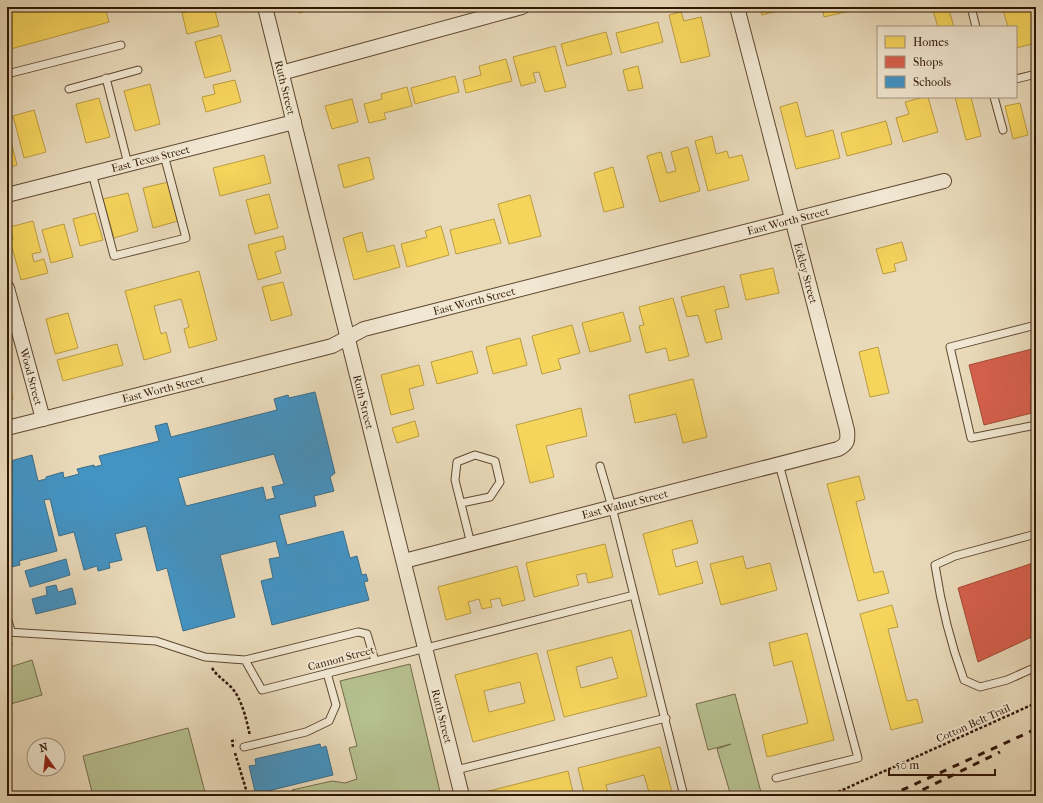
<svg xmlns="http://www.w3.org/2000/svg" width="1043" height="803" viewBox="0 0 1043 803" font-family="'IM FELL French Canon',serif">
<rect width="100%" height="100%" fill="#e9daba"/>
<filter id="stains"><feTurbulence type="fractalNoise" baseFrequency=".005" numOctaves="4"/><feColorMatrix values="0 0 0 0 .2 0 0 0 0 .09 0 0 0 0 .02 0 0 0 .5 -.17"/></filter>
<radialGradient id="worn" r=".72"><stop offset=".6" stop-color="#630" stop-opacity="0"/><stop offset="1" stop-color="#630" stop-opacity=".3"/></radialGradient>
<path fill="#b6c090" stroke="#736b49" d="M32,660L42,695L7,705V668Z
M410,664L441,796H299L292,790L332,781L345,783L357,779L349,748L357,746L340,681Z
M735,694L762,796H731L717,749L731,744L708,750L696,704Z
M188,728L206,796H93L83,756Z"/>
<path fill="#f6d55c" stroke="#bb9c41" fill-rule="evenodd" d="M7,7H105L109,22L7,50Z
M192,7H214L219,26L187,34L182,13L193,10Z
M298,7H322L299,13Z
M760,7H792L762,15Z
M822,7H854V10L824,17Z
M932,7H948L954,27H938Z
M1002,7H1036V43L1016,48V27H1008Z
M681,12L684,21L701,17L710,56L681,63L669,15Z
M658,22L663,42L621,53L616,33Z
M606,32L612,54L567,66L561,44Z
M221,35L231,71L205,78L195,42Z
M555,46L566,87L545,92L539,72L533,73L536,82L521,86L513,57Z
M506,59L512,81L466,93L463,80L481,75L479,66Z
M638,66L643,88L628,91L623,70Z
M455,76L459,92L415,104L411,88Z
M235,80L241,102L206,112L202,97L215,94L213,85Z
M150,84L160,124L135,131L124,91Z
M407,87L412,106L384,113L386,119L369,123L364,104L382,99L381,94Z
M924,97H928L938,132L903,142L896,118L909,114L905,102Z
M955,97H971L981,136L966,140Z
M99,98L110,137L86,143L76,104Z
M352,99L358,122L332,129L325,106Z
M797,102L806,137L833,130L840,158L796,169L780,107Z
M1020,103L1028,135L1013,139L1005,106Z
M34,110L46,152L24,158L13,116Z
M886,121L892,144L847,156L841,133Z
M7,126L17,165L7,168Z
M712,136L716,154L727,151L729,158L742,155L749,180L708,191L695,141Z
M688,147L700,191L660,202L647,156L661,152L667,173L676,171L671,152Z
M264,155L271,183L220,196L213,168Z
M369,157L374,179L344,188L338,165Z
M613,167L624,207L604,212L594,173Z
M168,182L178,221L153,228L143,188Z
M128,193L138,231L114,238L103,199Z
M269,194L278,228L255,234L246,200Z
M530,195L541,236L509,244L498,204Z
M95,213L103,240L80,246L73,219Z
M494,219L501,243L456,254L450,230Z
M33,221L41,252L32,254L34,262L44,259L48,273L21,280L10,240H13L10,227Z
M64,224L73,257L51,263L42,230Z
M441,226L449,255L407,267L401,244L427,237L425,231Z
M362,232L367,252L394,245L400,267L354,280L343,238Z
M283,236L286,249L275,252L281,273L258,280L248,245Z
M902,242L907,260L894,264L896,271L883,274L876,249Z
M773,268L779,293L746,300L740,275Z
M199,271L217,340L189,348L184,329L189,327L181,299L154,306L161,334L166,332L171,352L144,360L125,291Z
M283,282L292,315L271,321L262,287Z
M724,286L729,307L715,310L722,339L706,343L698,315L687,317L681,297Z
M673,298L689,356L669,361L666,348L646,353L639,326L644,325L639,307Z
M623,312L631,341L590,352L582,323Z
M68,313L78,348L55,354L46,319Z
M572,325L580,353L558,359L561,369L542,374L532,336Z
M520,338L527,365L493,374L486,347Z
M117,344L123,365L63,381L57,360Z
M878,347L889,393L870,397L859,352Z
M472,351L478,373L437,384L431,362Z
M419,365L424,385L409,389L414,409L391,415L381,375Z
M7,376L13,399L7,401Z
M693,379L707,437L683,443L676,414L635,423L629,395Z
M581,408L587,436L546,446L554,477L530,483L516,425Z
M415,421L419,436L397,443L392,428Z
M859,476L865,499L856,502L874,573L883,571L889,593L858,601L827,484Z
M692,520L698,543L672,550L676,567L697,561L703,583L659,595L643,534Z
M605,544L613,577L588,583L586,573L576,575L579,585L534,597L526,563Z
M743,556L746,569L770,563L777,590L721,605L710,564Z
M517,566L525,600L502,606L500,598L490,600L492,607L482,609L479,599L468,602L471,613L446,620L438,587Z
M892,605L898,627L888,629L907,701L917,699L923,722L891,730L860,614Z
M631,630L647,696L564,717L547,651ZM612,657L618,678L581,688L576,667Z
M807,633L834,740L767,757L762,735L808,723L792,661L774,666L769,643Z
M537,653L555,720L473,742L455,675ZM520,682L525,703L489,712L484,691Z
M660,747L673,796H650L644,775L606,785L609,796H574L584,793L578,768Z
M568,771L574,796H486L485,792Z"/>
<path fill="#d6604d" stroke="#a44a36" d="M1036,348V412L984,425L969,365Z
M1036,562V635L978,662L958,588Z"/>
<path fill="#4393c3" stroke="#3d6e89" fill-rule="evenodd" d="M315,392L335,473L330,477L334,491L314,496L316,506L279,515L287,545L343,531L350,558L357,556L362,575L366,574L368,581L364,582L369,600L272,625L261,581L273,578L269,559L280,557L276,541L220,555L235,617L183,631L167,568L157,571L146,526L115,534L122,560L109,563L110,568L98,571L97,566L84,570L74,532L59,536L50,499L44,500L57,551L19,561L20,565L7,568V462L32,455L38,481L46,479V477L63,472L64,478L79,474L77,469L94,465V467L102,465L99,456L159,441L155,426L167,423L171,437L277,410L274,399L288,395L289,398ZM274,454L284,484L272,487L275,498L266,500L263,487L186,506L178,478Z
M66,559L70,575L30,587L25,571Z
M56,585L58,592L72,588L76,604L36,614L32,599L47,595L46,587Z
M320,744L321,748L326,746L333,775L268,791L269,796H256L249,766L256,765L255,759Z"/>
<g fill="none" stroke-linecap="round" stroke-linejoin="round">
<g stroke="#5e4730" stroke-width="9">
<path id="service" d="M971,7L976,27
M7,74L121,45
M106,78L128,164
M1016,79L1036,74
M69,89L138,70
M994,97L1003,130
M92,173L114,256L186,238L164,155
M1036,325L950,347L971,438L1036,425
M600,466L612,507L684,796
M461,503L490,497L500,482L495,461L475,455L457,462L455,480L471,544
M1036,534L955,556L935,565C941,604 950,642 964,680L980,687L1007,680L1036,667
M7,617L11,631
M7,632L156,641L205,657L245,660L262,690L634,595
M245,660L358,632L367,634L375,661
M244,747L306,732L329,721L336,705L327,673
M456,770L666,718
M776,778L858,758L779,464"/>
</g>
<g stroke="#5e4730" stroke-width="16">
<g id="minor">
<path id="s1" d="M265,7L462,796"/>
<path d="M281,73L522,7"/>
<path id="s2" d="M7,195L294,122"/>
<path id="s3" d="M7,288L43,419"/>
<path id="s4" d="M7,428L332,346L364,329L944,181"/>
<path id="s5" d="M404,561L838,449C848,444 848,440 847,430L737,7"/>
</g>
</g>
<path stroke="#301602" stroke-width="2.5" stroke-dasharray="3 2" stroke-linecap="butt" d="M7,648L11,647V642
M212,668C217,676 224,680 231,687C242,698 247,722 250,736
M233,747L232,741L236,740
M235,753L248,796
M7,794L15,792L16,796
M829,796L1036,703"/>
<use href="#service" stroke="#f1e7d2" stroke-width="7"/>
<use href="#minor" stroke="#f1e7d2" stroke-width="14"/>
<path stroke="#301602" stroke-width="3" stroke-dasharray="7 7" stroke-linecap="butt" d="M889,796L1036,729
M910,796L1000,752"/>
</g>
<g text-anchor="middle" stroke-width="4" stroke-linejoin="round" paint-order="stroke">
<g font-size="11" fill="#301602" stroke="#f1e7d2">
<text dy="4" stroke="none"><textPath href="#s1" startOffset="83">Ruth Street</textPath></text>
<text dy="4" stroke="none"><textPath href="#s2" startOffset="148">East Texas Street</textPath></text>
<text dy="4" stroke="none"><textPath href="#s4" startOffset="809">East Worth Street</textPath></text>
<text transform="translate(806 273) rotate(75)" y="4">Eckley Street</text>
<text dy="4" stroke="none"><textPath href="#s4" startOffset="485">East Worth Street</textPath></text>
<text dy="4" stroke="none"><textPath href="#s3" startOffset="92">Wood Street</textPath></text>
<text dy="4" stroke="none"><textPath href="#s4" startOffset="161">East Worth Street</textPath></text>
<text dy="4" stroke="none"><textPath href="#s1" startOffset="407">Ruth Street</textPath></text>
<text dy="4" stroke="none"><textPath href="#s5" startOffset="228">East Walnut Street</textPath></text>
<text transform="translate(341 658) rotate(-15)" y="4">Cannon Street</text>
<text dy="4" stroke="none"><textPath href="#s1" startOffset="731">Ruth Street</textPath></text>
<text transform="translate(973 723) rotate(-24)" y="4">Cotton Belt Trail</text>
</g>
</g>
<rect width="1043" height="803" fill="none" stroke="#e9daba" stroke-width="24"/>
<rect x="8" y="8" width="1027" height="787" fill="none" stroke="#301602" stroke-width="2"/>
<rect x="12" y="12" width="1019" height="779" fill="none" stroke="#301602"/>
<rect x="877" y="26" width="140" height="72" fill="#f1e7d2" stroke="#a4937f"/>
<rect x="885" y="36" width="20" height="12" fill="#f6d55c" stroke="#a4937f"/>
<text x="913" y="46" font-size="12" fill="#301602">Homes</text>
<rect x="885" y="56" width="20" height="12" fill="#d6604d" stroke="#a4937f"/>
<text x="913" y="66" font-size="12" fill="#301602">Shops</text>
<rect x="885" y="76" width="20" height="12" fill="#4393c3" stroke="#a4937f"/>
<text x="913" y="86" font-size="12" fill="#301602">Schools</text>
<g transform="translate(46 757) rotate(345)"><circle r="19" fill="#f1e7d2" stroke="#a4937f"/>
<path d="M0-3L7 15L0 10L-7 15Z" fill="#8f2418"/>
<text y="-6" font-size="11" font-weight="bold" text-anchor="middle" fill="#301602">N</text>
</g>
<path d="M889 769v6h106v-6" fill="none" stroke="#301602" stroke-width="2"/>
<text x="895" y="769" font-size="12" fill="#301602" stroke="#f1e7d2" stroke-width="3" paint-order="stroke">50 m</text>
<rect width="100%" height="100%" filter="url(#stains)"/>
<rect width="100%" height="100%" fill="url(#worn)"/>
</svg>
